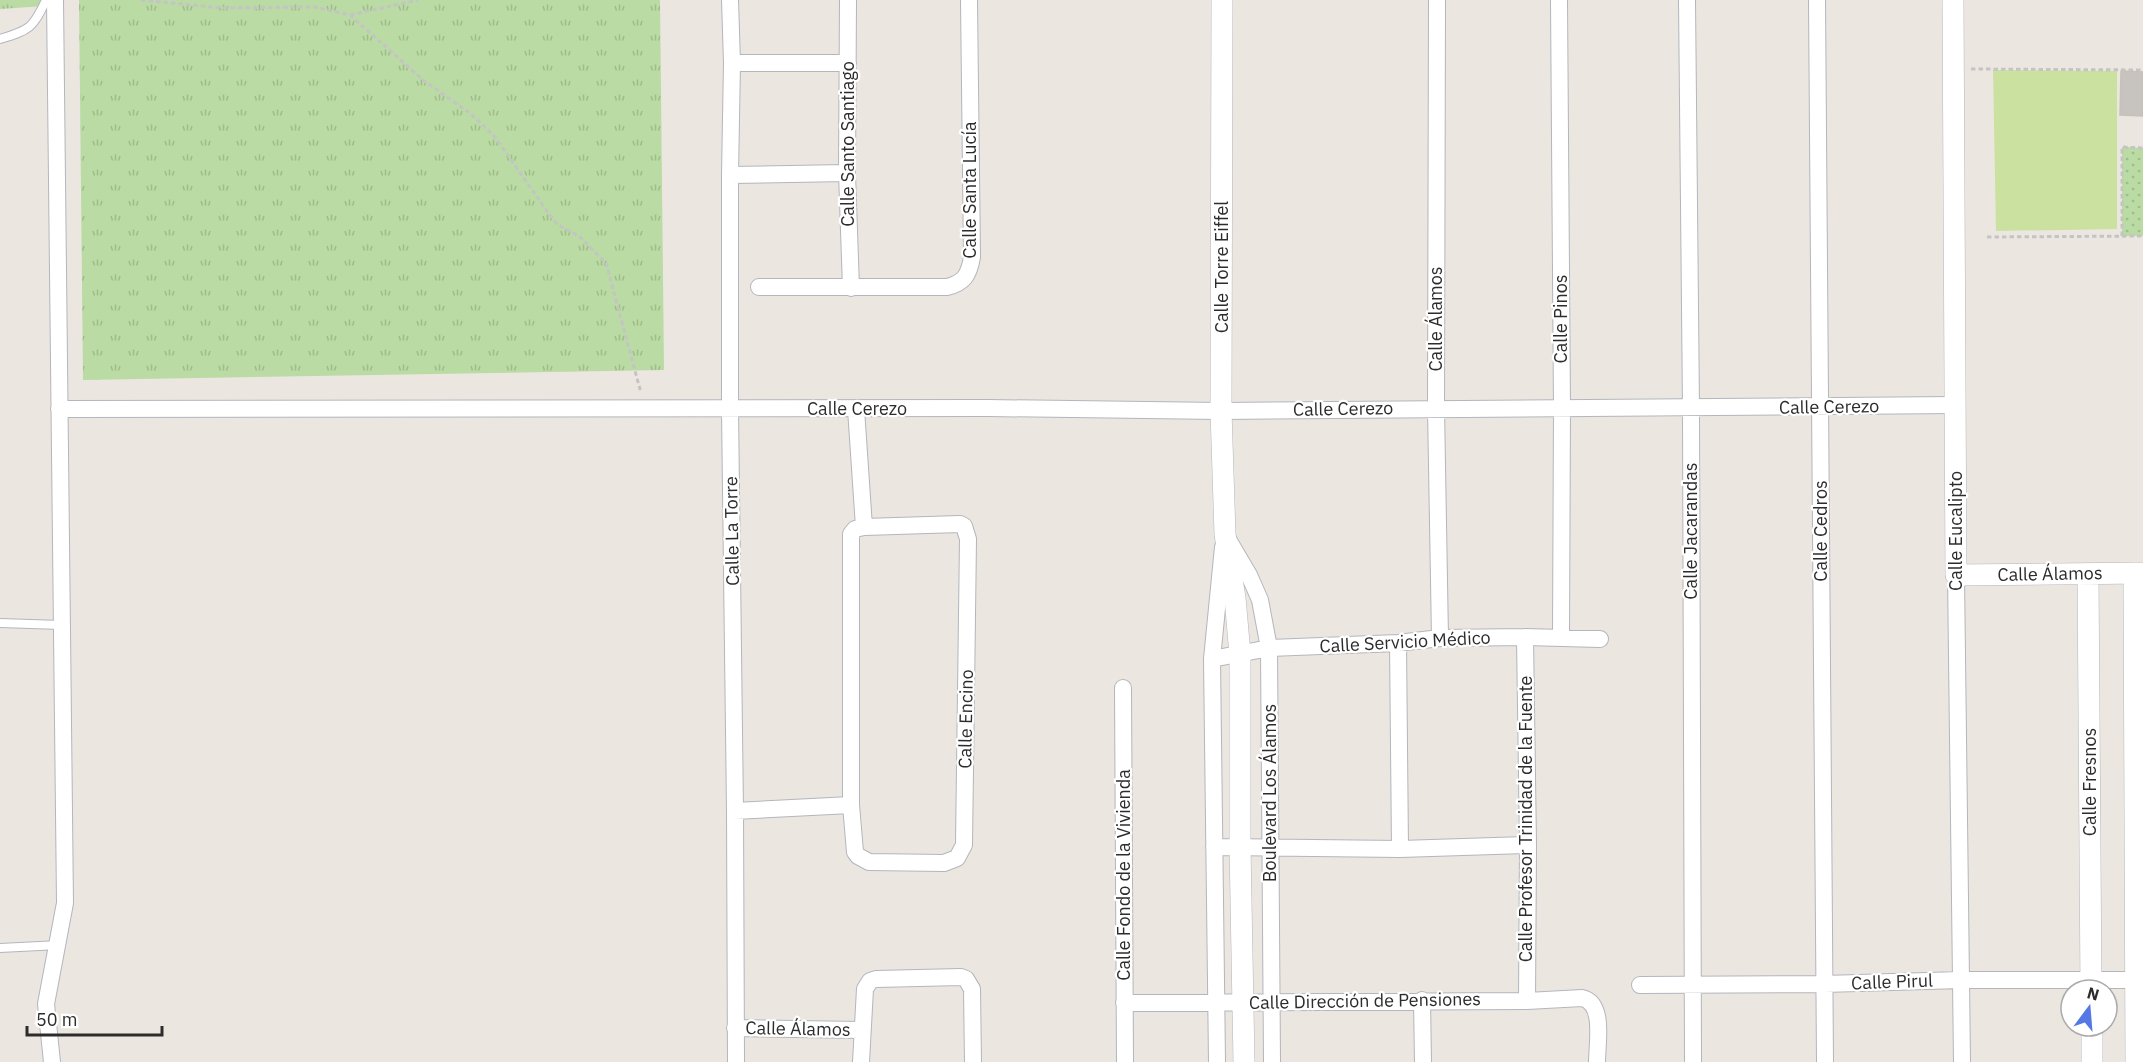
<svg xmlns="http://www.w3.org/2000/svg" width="2143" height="1062" viewBox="0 0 2143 1062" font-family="'IBM Plex Sans',sans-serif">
<defs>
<pattern id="grass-tufts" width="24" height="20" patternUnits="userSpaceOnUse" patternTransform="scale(1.5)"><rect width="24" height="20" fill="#badba3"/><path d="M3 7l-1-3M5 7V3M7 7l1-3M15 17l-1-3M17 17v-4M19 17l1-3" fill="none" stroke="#a0bc8c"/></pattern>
<pattern id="park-dots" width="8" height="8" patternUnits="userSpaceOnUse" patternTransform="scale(1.5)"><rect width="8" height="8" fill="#badba3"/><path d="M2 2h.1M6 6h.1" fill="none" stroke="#a0bc8c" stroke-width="1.8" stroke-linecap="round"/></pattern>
</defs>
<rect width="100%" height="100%" fill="#ece6e0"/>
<path fill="url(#grass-tufts)" d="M0,0H44L45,6L0,9Z
M79,0H660L664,370L83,380Z"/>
<path fill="url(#park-dots)" d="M2122,147L2143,148V236H2122Z"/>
<path fill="#cae1a0" d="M1993,70L2117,71V229L1996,231Z"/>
<path fill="#c7c3bf" stroke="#c7c1b9" stroke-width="1.5" d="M2121,71L2143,72V116L2120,115Z"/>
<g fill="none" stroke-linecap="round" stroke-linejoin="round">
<g stroke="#b3b6be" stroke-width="10">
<path id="service" d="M0,39C30,30 33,28 46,0
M0,623L61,625
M0,948L59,945"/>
</g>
<g stroke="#b3b6be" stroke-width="18">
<path id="minor" d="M730,0L732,63L730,175V409L735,811L736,1062
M848,0L847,173L851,288
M1437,0L1436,408L1440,638
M1559,0L1562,408L1561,637
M1687,0L1691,408L1693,1062
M1817,0L1825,1062
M732,63H848
M730,175L847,173
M759,287H947C964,283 969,275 972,257L969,0
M59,409L988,408L1221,411L1956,405
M856,409L864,527
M960,524L964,526L968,539L964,845L957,858L944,863L869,862L858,856L855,852L851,805V534L855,529L864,527Z
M1229,541L1249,575L1260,600L1269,648L1272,1062
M1956,575L1962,1062
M1525,637L1528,845L1527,1001
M1398,643L1400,849
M1212,659L1269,648L1398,643L1440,638L1525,637L1600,639
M1123,688L1125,1062
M735,811L851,805
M1214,847L1400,849L1528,845
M1640,985L1824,984L1961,980H2143
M1422,1000L1423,1062
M1124,1003L1527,1001L1582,998C1605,1003 1597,1043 1597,1062
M735,1028L861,1030
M52,1062L46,1004L65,903L55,0
M861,1062L865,989L870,981L876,979L961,977L966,979L972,989L973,1062
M1217,1062L1212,659L1223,547"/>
</g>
<g stroke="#b3b6be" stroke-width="22">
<path id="tertiary" d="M1222,0L1221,411L1225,534L1235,598L1240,654V846L1244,1062
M1953,0L1956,575L2143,573
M2134,573L2136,1062
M2088,574L2091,990
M2092,1026V1062"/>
</g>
<path stroke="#c4c4c4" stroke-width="3" stroke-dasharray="4.5 3" stroke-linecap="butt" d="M141,0L222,8L314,7L350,15L423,80L471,114L495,137L549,214L558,225L579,236L606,263L641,393
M350,15L418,0
M1971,69L2143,70
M2122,236V147L2143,148
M1987,237L2143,236"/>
<use href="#service" stroke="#fff" stroke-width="8"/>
<use href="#minor" stroke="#fff" stroke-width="16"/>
<use href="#tertiary" stroke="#fff" stroke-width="21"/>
</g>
<g text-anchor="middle" stroke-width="4.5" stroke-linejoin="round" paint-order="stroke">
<g font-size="18" fill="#2c2c2c" stroke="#fff">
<text transform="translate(848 144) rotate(-90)" y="6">Calle Santo Santiago</text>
<text transform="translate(970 190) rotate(-90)" y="6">Calle Santa Lucía</text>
<text transform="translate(1222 267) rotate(-90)" y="6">Calle Torre Eiffel</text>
<text transform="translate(1436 319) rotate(-90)" y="6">Calle Álamos</text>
<text transform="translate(1561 319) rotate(-90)" y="6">Calle Pinos</text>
<text transform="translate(1829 407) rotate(-1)" y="6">Calle Cerezo</text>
<text x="857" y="415">Calle Cerezo</text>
<text transform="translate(1343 409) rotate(-1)" y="6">Calle Cerezo</text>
<text transform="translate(732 531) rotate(-91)" y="6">Calle La Torre</text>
<text transform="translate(1691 531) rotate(-90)" y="6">Calle Jacarandas</text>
<text transform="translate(1821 531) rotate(-90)" y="6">Calle Cedros</text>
<text transform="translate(1956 531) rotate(-90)" y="6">Calle Eucalipto</text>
<text transform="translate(2050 574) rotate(-1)" y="6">Calle Álamos</text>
<text transform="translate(1405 642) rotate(-3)" y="6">Calle Servicio Médico</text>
<text transform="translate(966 719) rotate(-89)" y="6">Calle Encino</text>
<text transform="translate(2090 782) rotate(-90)" y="6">Calle Fresnos</text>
<text transform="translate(1270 793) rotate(-90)" y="6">Boulevard Los Álamos</text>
<text transform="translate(1526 819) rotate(-90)" y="6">Calle Profesor Trinidad de la Fuente</text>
<text transform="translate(1124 875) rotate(-90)" y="6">Calle Fondo de la Vivienda</text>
<text transform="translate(1892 982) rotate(-2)" y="6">Calle Pirul</text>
<text transform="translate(1365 1001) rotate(-1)" y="6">Calle Dirección de Pensiones</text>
<text transform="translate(798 1029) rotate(1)" y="6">Calle Álamos</text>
</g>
</g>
<g transform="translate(2089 1008) rotate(16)"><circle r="28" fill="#ffffff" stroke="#ababab" stroke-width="1.5"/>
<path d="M0-4.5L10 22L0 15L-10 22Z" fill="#5478e5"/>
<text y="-9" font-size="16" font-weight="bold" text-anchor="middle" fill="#2c2c2c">N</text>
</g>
<path d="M27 1026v9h135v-9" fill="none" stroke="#2c2c2c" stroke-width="3"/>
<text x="36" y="1026" font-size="18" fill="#2c2c2c" stroke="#ffffff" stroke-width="4.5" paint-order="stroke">50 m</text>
</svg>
